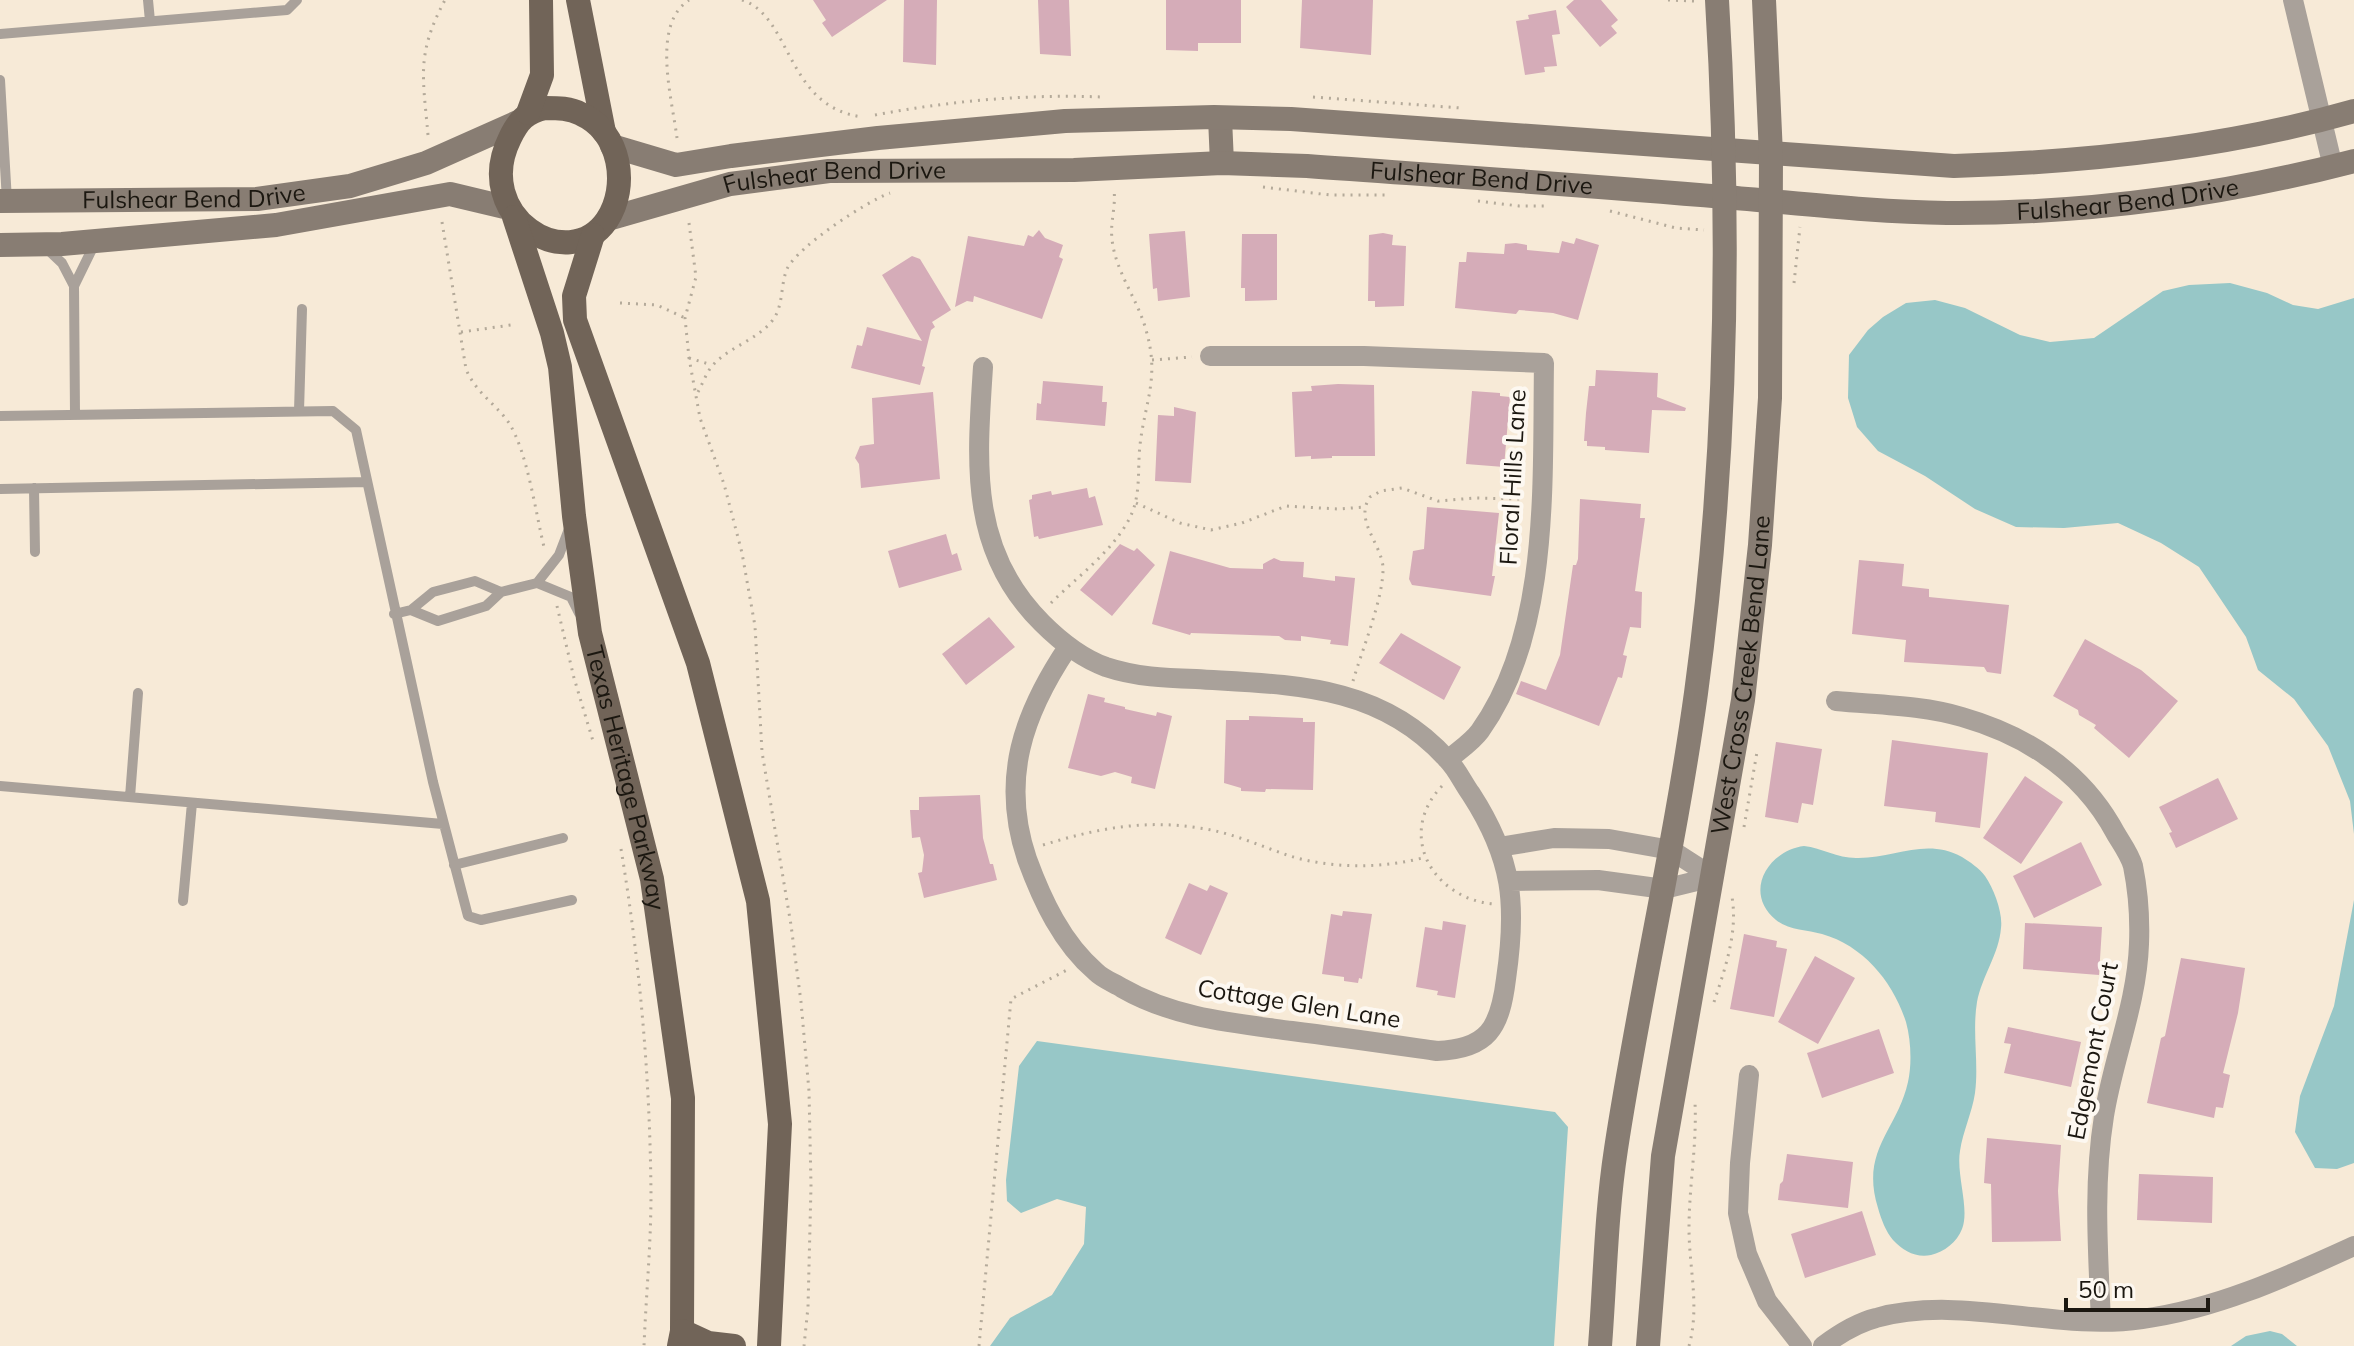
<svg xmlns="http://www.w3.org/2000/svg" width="2354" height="1346" viewBox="0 0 2354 1346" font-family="Mulish,sans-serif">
<rect width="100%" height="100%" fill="#f7ead7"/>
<path fill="#97c7c7" d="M2230,283L2267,293L2293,305L2318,309L2354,298V834L2350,801L2328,746L2294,699L2258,670L2246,637L2199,567L2161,543L2118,523L2064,528L2016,527L1975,509L1925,476L1878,451L1857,427L1848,398L1849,355L1868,330L1883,317L1906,303L1935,300L1965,308L2020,335L2050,342L2094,338L2163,291L2189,285Z
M1804,846C1822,848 1837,858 1856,858C1894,859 1925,837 1962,857C1970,862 1979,868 1985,876C1994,889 2003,913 2001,928C1999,954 1982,976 1977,1002C1972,1032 1979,1063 1975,1093C1972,1113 1963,1131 1960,1151C1956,1175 1970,1209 1962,1229C1957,1242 1944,1252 1931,1255C1916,1258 1903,1251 1893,1240C1886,1232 1881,1219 1878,1208C1860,1150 1897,1131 1908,1082C1912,1064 1911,1040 1906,1022C1893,982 1864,946 1822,934C1807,930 1788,930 1776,920C1743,893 1767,851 1804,846Z
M2354,900V1163L2337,1169L2315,1168L2295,1132L2300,1096L2334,1006Z
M1037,1041L1555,1112L1568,1127L1554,1346H990L1010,1318L1052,1295L1084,1244L1086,1207L1057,1199L1021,1213L1007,1201L1006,1180L1019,1066Z
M2270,1331L2282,1334L2297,1346H2231L2246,1336Z"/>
<path fill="#d5acb8" d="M813,0H887L832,37L822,23L826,20Z
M904,0H937L936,65L903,62Z
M1038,0H1069L1071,56L1040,54Z
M1166,0H1241V43H1198V51L1166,50Z
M1302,0H1373L1371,55L1300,48Z
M1574,0H1601L1618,20L1611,26L1617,33L1600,47L1566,7Z
M1556,10L1560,34L1552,35L1557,66L1544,67L1545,72L1525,75L1516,21L1529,19L1528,15Z
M1039,230L1045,238L1063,245L1059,257L1063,259L1042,319L974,296L973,302L967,301L955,307L968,236L1024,246L1028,235L1033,237Z
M1185,231L1190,297L1158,301L1157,288L1153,289L1149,234Z
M1383,233L1393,235L1392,245L1406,246L1404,306L1375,307V301H1368L1369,235Z
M1242,234H1277V300L1245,301V288H1241Z
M1576,238L1599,245L1578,320L1553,313L1519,310L1516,314L1455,308L1459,262H1466L1467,252L1504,254L1505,244L1516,243L1527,245V250L1559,253L1562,241L1574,244Z
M912,256L920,259L951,310L932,322L935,327L931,330L922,366L925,367L920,385L851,368L857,345L862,346L867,327L922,341L882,275Z
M1596,370L1658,373L1657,397L1686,408L1685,411L1652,410L1649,453L1605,450V447L1587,446V441H1584L1586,413L1589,386H1595Z
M1043,381L1103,386L1102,402H1107L1105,426L1036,420L1037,403L1041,404Z
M1338,384L1374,385L1375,456H1332V458L1311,459V456L1295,457L1292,392L1312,391L1311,386Z
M1472,391L1500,393V396L1510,397L1504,467L1466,464Z
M933,392L940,479L861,488L859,464L855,458L860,446L874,444L872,398Z
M1174,407L1196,412L1191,483L1155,481L1158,415L1174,416Z
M1087,488L1089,498L1095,496L1103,525L1039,539L1038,536L1034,537L1029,500L1032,499V495L1051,491L1052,495Z
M1580,499L1641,504L1640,518H1645L1635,591L1642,592L1641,628L1630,627L1623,655L1627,656L1622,678L1618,677L1599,726L1516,694L1521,681L1546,690L1560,655L1573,565H1576L1578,559Z
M1427,507L1499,513L1492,576H1495L1491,596L1412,585L1409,579L1413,551L1424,549Z
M946,534L952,555L957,553L962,570L899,588L888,551Z
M1120,544L1134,551L1137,548L1155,565L1112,616L1080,590Z
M1170,551L1230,568L1263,569V564L1274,558L1281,561L1304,562L1303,577L1335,581V576L1355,578L1348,646L1330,644L1331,640L1301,636V641L1285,640L1279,636L1191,633L1190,635L1152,624Z
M1859,560L1904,564L1902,586L1929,589V597L2009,605L2001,674L1987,672L1984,667L1904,662L1906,640L1852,634Z
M989,617L1015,647L966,685L942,654Z
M1401,633L1461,667L1444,700L1379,663Z
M2085,639L2141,670L2178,701L2129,758L2094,728L2096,725L2079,715L2078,710L2053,696Z
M1088,694L1105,698L1104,702L1125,707V709L1156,716L1157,712L1172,716L1155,789L1131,783L1132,777L1115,772L1101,776L1068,768Z
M1249,716L1303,718V722H1315L1313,790L1266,789L1265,792L1241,791V788L1224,783L1226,720H1249Z
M1892,740L1988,753L1980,828L1935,822L1936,812L1884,806Z
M1776,742L1822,749L1813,805L1802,803L1798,823L1765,817Z
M2025,776L2063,802L2021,864L1983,838Z
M2218,778L2238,819L2176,848L2169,833L2172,832L2159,807Z
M980,795L983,838L990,864H993L997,880L924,898L918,873L922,872L924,855L920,837L912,838L910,810H919V797Z
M2081,842L2102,885L2034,918L2013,876Z
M1189,883L1207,891L1210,885L1228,893L1201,955L1165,938Z
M1343,911L1372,914L1362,979L1359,978L1358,983L1344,981V977L1322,974L1331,914L1342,916Z
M1443,921L1466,925L1455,998L1437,995L1438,991L1416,987L1425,927L1442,930Z
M2025,923L2102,927L2099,975L2023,969Z
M1744,934L1777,941L1776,947L1787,949L1774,1017L1730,1009Z
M1815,956L1855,978L1818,1044L1778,1022Z
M2181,958L2245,968L2238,1013L2223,1073L2230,1075L2223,1108L2216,1107L2214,1118L2147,1103L2161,1038L2165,1036Z
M2008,1027L2081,1042L2071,1087L2004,1073L2011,1044L2004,1043Z
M1879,1029L1894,1073L1822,1098L1807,1053Z
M1987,1138L2061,1145L2058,1191L2061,1241L1992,1242L1991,1184L1984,1183Z
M1787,1154L1853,1162L1848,1208L1778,1200L1780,1184L1783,1181Z
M2139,1174L2213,1177L2212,1223L2137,1220Z
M1862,1211L1876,1255L1805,1278L1791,1234Z"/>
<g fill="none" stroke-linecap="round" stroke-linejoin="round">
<path stroke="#b4aa9a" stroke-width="3" stroke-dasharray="2 6" stroke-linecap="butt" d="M742,0C792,16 786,108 863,117
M1668,0L1694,1
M1313,97L1461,108
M875,115C950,101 1025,94 1102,97
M428,135C423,77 416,54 445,0
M677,138C672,98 651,25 689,0
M1263,187L1330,195H1387
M1478,201L1519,206H1546
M1610,211L1676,228L1704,230
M442,222L466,369C475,392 496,404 509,423C528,453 536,516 545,551
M689,223L696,277L685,318L689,358L700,418L724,484L742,553L755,626L762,752L791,925L801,1002L809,1091L811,1186L808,1307L804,1346
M1794,283L1800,227
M620,303L657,305L685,318
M461,332L511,325
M689,358L712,365
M1152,360L1192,357
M698,392C703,383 707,371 713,365C729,347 757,340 772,321C784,306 780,286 787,269C797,247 867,201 890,193
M1136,503L1180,523L1211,530L1242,523L1286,506L1338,509L1365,507
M1051,603C1076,578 1109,554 1127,523C1142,498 1137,472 1140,445C1145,401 1160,378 1146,330C1138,300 1115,271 1112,239C1110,222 1116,207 1114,190
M557,606L574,678L593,741
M1353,681C1362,650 1384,597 1383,567C1381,543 1354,520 1370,497L1381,491L1402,488L1438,501L1474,498L1522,499
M1442,786C1396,834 1432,898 1493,904
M1744,827L1757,752
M1043,845C1095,829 1144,819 1199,828C1230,832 1258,845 1287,855C1330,869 1382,869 1426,857
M621,849C640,963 650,1078 651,1194C651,1245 646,1296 644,1346
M1714,1002C1725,969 1738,932 1732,897
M979,1346L1011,999L1067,970
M1689,1346C1700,1306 1689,1269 1689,1228C1689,1186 1697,1145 1695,1103"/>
<path stroke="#a9a19a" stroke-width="10" d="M148,0L150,21
M0,34L287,10L297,0
M0,80L7,201
M46,248L62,263L74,286L95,243
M74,286L75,415
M299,411L302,309
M0,416L333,411L356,430L433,782L468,916L481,920L572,900
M34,488L35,552
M0,489L367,482
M537,583L571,597L579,613
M411,610L438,621L486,606L501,592L537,583L559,555L569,529
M394,614L411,610L433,592L475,581L501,592
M0,786L443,824
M130,797L138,693
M454,865L563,838
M183,901L192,803"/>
<path stroke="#a9a19a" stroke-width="20" d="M2293,0L2333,167
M1210,356H1364L1544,363C1542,480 1551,632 1480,731C1472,742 1458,751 1448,760
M983,367C977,461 968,550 1042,623C1060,641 1081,658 1106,667C1136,677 1165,678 1196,679C1290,685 1379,683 1447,759C1457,769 1463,783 1471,794C1513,859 1517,904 1506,979C1500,1028 1488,1049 1437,1051C1388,1044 1340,1037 1292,1031C1233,1023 1174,1018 1122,988C1114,983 1103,979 1096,972C1062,943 1042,900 1027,859C1000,779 1023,714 1068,647
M1836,701C1878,705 1922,705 1962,717C2028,736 2083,772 2116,834C2122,844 2130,855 2133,866C2138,891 2140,919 2139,944C2137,1003 2113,1059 2104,1116C2093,1184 2098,1253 2101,1321
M1499,847L1554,838L1609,839L1671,850L1713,877
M1510,881L1598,880L1664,889L1713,877
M1749,1075L1740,1163L1738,1213L1747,1254L1767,1301L1802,1346
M1823,1346C1839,1334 1856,1323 1876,1318C1961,1294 2055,1332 2142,1319C2217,1309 2286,1277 2354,1246"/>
<g stroke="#887d73" stroke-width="24">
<path d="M1220,118L1222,163"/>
<path d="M612,146L676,165L731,156L878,138L1065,121L1214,117L1291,119L1954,166C2088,162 2225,148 2354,111"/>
<path id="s1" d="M0,201L257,199L350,186L426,163L518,122"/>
<path id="s2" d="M608,219L730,184L829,171L1074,170L1222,163L1307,166C1446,176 1585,185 1724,197C1798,203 1872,212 1947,213C2085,214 2220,196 2354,161"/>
<path d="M0,245L62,244L276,225L450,194L509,208"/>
<path d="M1600,1346C1605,1281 1606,1214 1616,1149C1639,997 1675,846 1696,693C1727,465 1731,230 1717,0"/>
<path id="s3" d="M1648,1346L1663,1156L1743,700L1760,545L1770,398L1771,155L1764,0"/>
</g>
<g stroke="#716458" stroke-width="24">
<path d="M578,0L604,132"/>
<path d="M545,108C558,108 570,108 581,114C621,132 629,187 607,220C568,277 471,216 510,138C518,121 526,112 545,108Z"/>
<path d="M528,113L542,75L541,0"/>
<path id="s4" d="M514,217L552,333L560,367L574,516L590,633L652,879L683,1098L682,1331L679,1346"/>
<path d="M593,235L574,296L575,320L698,663L758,901L780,1124L769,1346"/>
<path d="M682,1331L708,1343L734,1346"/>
</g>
</g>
<g text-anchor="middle" stroke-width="8" stroke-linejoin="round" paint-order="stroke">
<g font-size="24" fill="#1b1710" stroke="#fdf8f1">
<text dy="8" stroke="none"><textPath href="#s2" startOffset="880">Fulshear Bend Drive</textPath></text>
<text dy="8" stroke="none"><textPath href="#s2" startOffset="232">Fulshear Bend Drive</textPath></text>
<text dy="8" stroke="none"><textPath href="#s1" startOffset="194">Fulshear Bend Drive</textPath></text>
<text dy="8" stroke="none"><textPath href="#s2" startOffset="1528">Fulshear Bend Drive</textPath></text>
<text transform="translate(1513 477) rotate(-87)" y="8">Floral Hills Lane</text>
<text dy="8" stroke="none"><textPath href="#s3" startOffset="678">West Cross Creek Bend Lane</textPath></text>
<text dy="8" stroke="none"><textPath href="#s4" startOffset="574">Texas Heritage Parkway</textPath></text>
<text transform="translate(1299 1004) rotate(9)" y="8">Cottage Glen Lane</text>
<text transform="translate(2093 1051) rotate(-79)" y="8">Edgemont Court</text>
</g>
</g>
<path d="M2066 1298v12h142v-12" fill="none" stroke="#1b1710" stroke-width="4"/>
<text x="2078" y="1298" font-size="24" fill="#1b1710" stroke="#fdf8f1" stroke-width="6" paint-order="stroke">50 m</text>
</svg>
